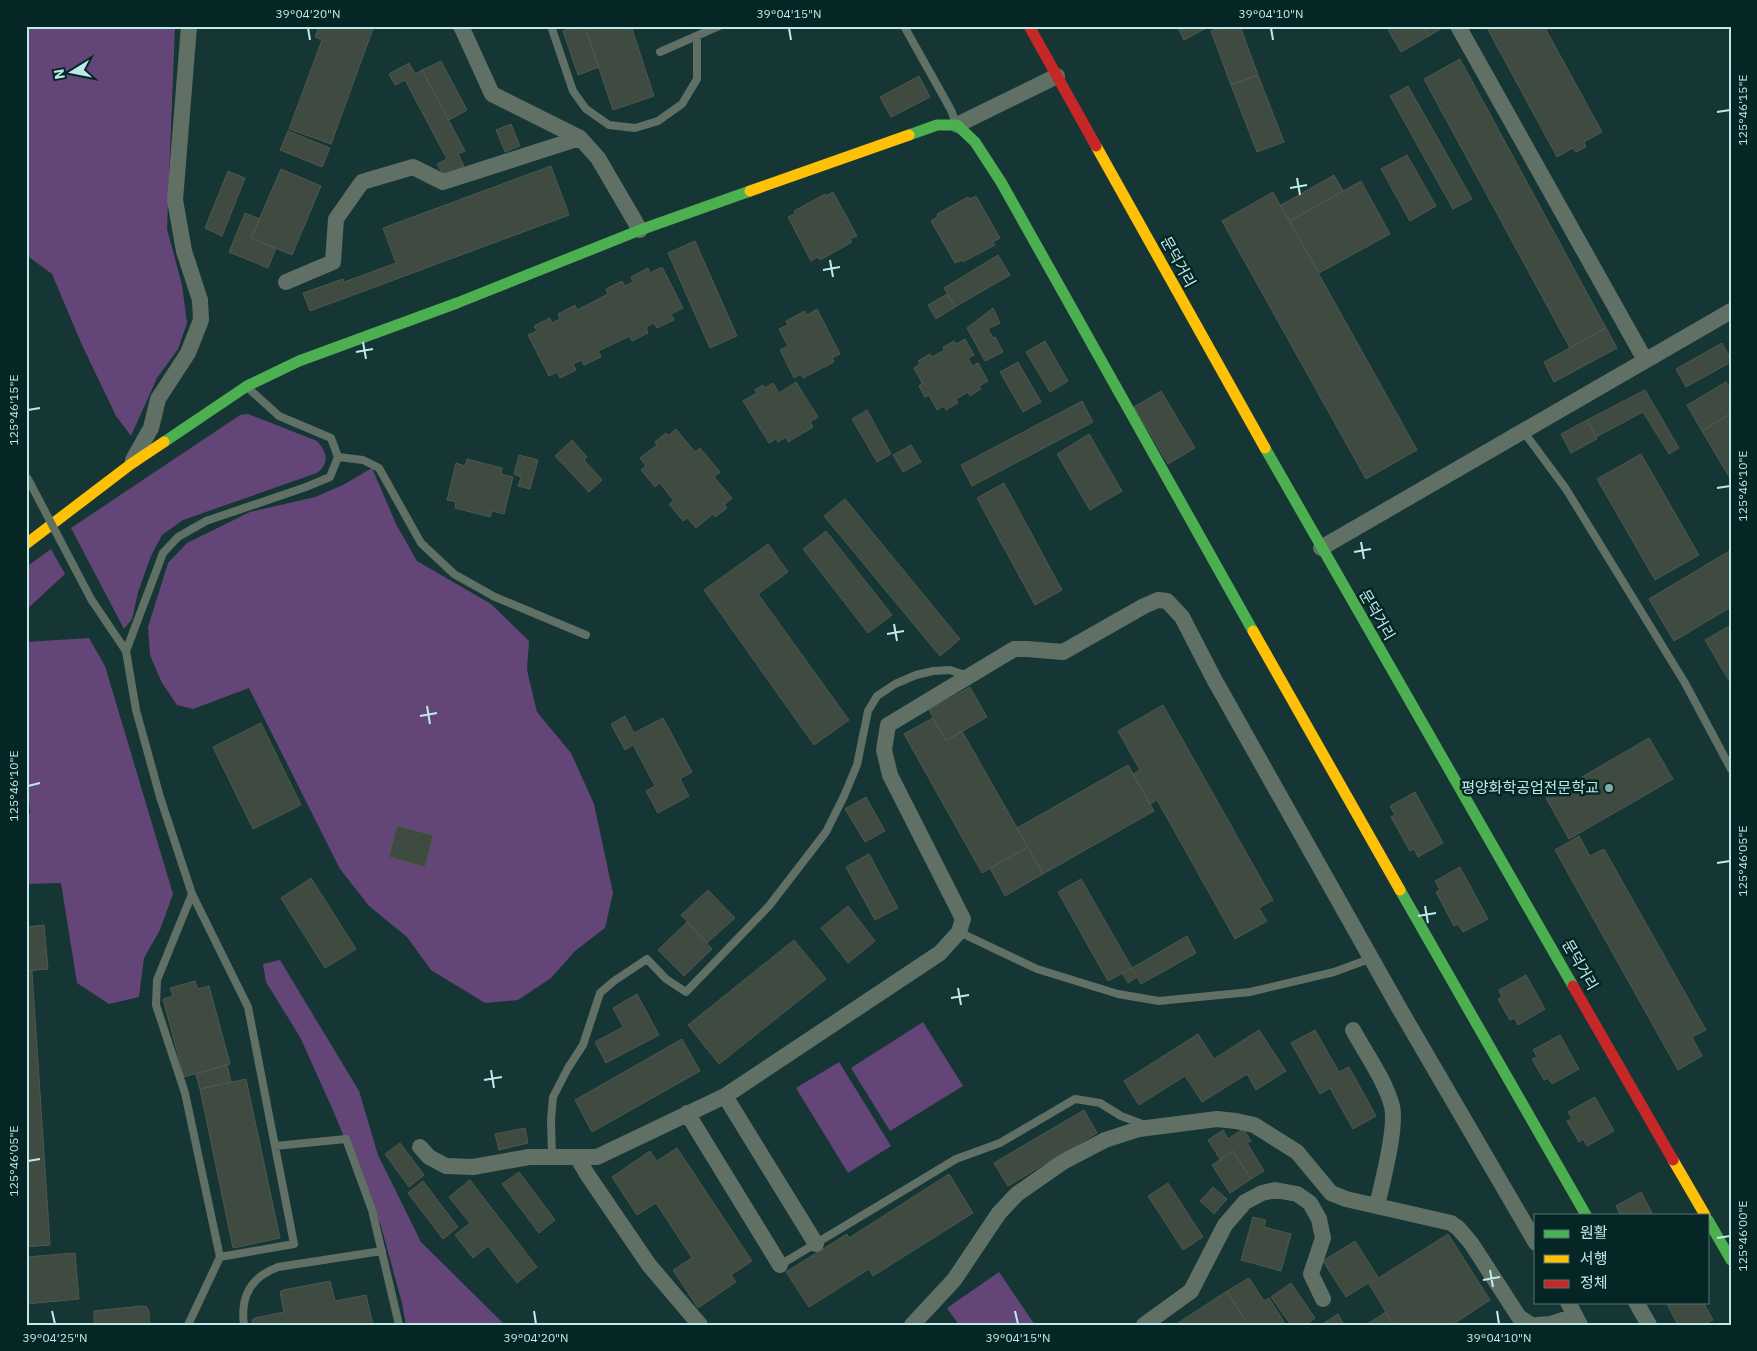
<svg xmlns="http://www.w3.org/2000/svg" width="1757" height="1351" viewBox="0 0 1757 1351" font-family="'IBM Plex Sans','Noto Sans KR',sans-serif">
<rect width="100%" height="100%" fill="#163535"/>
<path fill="#634677" d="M26,26H175L167,229L182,285L187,323L178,349L157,378L131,436L116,416L82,345L52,274L26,255Z
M248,414L317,441C327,452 330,463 317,473L183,520L162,535L151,556L138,592L132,619L124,629L71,528L240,415Z
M372,468L396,524L417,561L491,604L529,641L527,670L537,712L571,753L594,804L613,893L605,928L575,951L551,978L518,1000L485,1003L431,970L407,937L369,906L340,869L249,688L193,709L177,705L162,683L150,655L148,627L168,563L187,543L250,512L315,497L343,485Z
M51,549L65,574L26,610V567Z
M89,638L105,666L173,894L160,930L144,958L139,997L109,1004L77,983L61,883L26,884V817L30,813L26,760V642Z
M280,960L359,1091L378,1155L421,1242L505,1325H406L402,1303L381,1226L332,1108L300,1037L266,982L263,964Z
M923,1022L963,1086L890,1131L851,1068Z
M839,1062L891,1146L848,1173L796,1088Z
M999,1272L1035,1325H959L947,1308Z"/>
<path fill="#3f4b41" stroke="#4e584d" d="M319,26H374L331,144L289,129L322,40L315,37Z
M578,26H585L599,67L578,75L563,31Z
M585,26H631L654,96L613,110Z
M1177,26H1210L1184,40Z
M1224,26H1240L1258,75L1231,85L1211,31Z
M1386,26H1423L1429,36L1401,52Z
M1423,26H1441L1442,28L1429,36Z
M1486,26H1544L1602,132L1584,142L1586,147L1576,152L1573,148L1557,157Z
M1460,59L1606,328L1570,348L1424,79Z
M441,61L467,110L449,120L422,70Z
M409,63L415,74L422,70L465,151L458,154L464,166L444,176L437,164L447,159L405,80L395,85L389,74Z
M1258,75L1284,142L1257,152L1231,85Z
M919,76L930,97L891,117L880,97Z
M1408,86L1472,199L1453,209L1390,96Z
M511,124L520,146L505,152L496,130Z
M288,131L330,148L322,167L280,150Z
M1407,155L1436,206L1410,221L1381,169Z
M551,166L569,215L310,311L303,293L343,279L344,282L396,263L383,228Z
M281,169L321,186L292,255L251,238Z
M228,171L245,178L222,236L205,228Z
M1334,175L1343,191L1290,221L1281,205Z
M1361,181L1390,234L1319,273L1290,221Z
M833,192L857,236L850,239L852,242L820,260L818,257L811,261L788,217L795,214L794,211L825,194L826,196Z
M1273,192L1417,450L1366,479L1222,221Z
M976,196L1000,238L993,242L995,245L963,262L962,260L955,263L931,221L938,217L937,214L968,197L970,199Z
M245,213L260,219L251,238L276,248L268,268L229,252Z
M695,241L737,336L710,348L668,253Z
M998,255L1010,275L955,307L944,288Z
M662,267L683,308L671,314L674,320L657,328L654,323L646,327L648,333L632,341L630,336L598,351L601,357L584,365L581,360L573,364L576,370L560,378L557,372L549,376L528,335L537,331L534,326L550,318L552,323L560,319L558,314L575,305L577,310L608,294L606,289L622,281L625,286L633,282L631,277L648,268L650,273Z
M947,294L955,307L936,319L928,305Z
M993,308L1000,323L988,329L993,338L995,337L1003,352L985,361L967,328Z
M817,309L840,354L832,358L834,362L803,378L801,374L794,378L780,350L788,346L779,329L788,325L786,321L805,311L807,315Z
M1606,328L1617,348L1554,382L1544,362Z
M965,339L974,355L968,358L972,366L978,363L988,381L979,386L981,389L970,396L968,392L956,399L958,403L946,410L944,406L937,410L929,395L925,397L919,386L922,383L914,368L920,364L918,361L930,354L932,357L944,350L943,347L954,341L956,344Z
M1045,341L1068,381L1050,392L1026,352Z
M1722,343L1731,359V362L1686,387L1676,369Z
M1018,362L1041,402L1023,412L1000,372Z
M796,382L818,417L810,422L813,427L788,442L786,437L778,442L776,439L769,443L743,401L757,393L755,390L763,385L765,388L773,383L779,393Z
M1726,382L1731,390V413L1702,431L1687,405Z
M1645,390L1679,448L1669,454L1643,412L1596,437L1587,420Z
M1161,391L1195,448L1168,464L1134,407Z
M1082,401L1093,422L972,486L961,465Z
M867,410L891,454L877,462L852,419Z
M1731,413V480L1702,431Z
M1587,420L1597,439L1571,453L1561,434Z
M676,429L695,452L700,448L720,472L714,477L732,498L724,505L727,508L715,517L713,514L696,528L687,518L683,521L669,504L674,501L660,483L655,487L641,470L646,466L640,458L657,445L655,442L666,433L668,436Z
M1089,434L1122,491L1090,510L1057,454Z
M572,440L587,457L584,460L602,480L589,492L555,456Z
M911,445L921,462L903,472L893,455Z
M1641,454L1699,555L1655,580L1597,479Z
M519,455L538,460L530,489L518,486L521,477L514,474Z
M467,459L502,468L501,474L513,477L504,514L492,511L490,517L455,508L456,502L447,500L456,463L465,466Z
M1004,483L1062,590L1035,605L977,498Z
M845,499L960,639L940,656L824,516Z
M826,531L892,615L868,633L803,549Z
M768,544L788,572L758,594L849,720L814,745L704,590Z
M1731,550V607L1674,641L1649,599Z
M1731,625V684L1705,640Z
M970,687L987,717L946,741L929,710Z
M1163,705L1273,900L1259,908L1267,921L1235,939L1157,800L1150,804L1133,774L1140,770L1118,731Z
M625,716L634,733L663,718L692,772L680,779L689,796L658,813L646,791L655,786L633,745L625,750L611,724Z
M933,718L946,741L962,731L1028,847L982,873L904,734Z
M261,723L301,805L253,829L213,747Z
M1649,738L1673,779L1569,839L1546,798Z
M1128,765L1154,811L1043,874L1017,828Z
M1415,792L1443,843L1418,857L1414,849L1410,851L1391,817L1395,815L1390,806Z
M866,797L885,831L865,842L845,809Z
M397,826L433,835L425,867L389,857Z
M1579,836L1590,856L1604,849L1706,1030L1692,1037L1702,1056L1678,1070L1555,850Z
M1028,847L1043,874L1005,896L990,868Z
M869,854L898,908L875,920L846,867Z
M1460,867L1488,919L1463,932L1458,924L1454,926L1436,892L1440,890L1435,881Z
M311,878L356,949L325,968L281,898Z
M1081,879L1132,968L1108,981L1058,892Z
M708,890L735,918L707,943L681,915Z
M848,906L875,941L848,963L821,928Z
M687,922L712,949L684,976L658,950Z
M44,925L48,969L26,971V927Z
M1187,936L1196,953L1141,984L1132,968Z
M794,940L826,979L719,1064L688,1025Z
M1132,968L1137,977L1128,983L1122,973Z
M26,971H32L50,1245L26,1247Z
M1526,975L1545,1009L1518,1025L1514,1018L1510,1020L1498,999L1502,997L1499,990Z
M195,981L198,989L209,986L230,1064L184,1077L163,999L173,996L170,988Z
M637,994L659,1035L606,1063L595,1042L623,1027L613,1008Z
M1259,1030L1286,1071L1256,1090L1247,1074L1202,1102L1185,1076L1139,1105L1124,1081L1198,1034L1214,1059Z
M1315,1030L1339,1072L1349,1067L1376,1116L1353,1129L1330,1088L1320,1094L1291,1043Z
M1560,1035L1579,1069L1552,1084L1548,1078L1544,1080L1532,1059L1537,1057L1533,1050Z
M682,1039L700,1071L592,1132L575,1100Z
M227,1065L231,1082L200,1089L196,1074Z
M246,1079L280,1238L233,1248L200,1089Z
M1595,1097L1614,1131L1587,1146L1583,1139L1579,1142L1567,1121L1572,1119L1568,1112Z
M1084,1110L1097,1133L1008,1186L994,1163Z
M525,1128L528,1143L499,1150L495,1134Z
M1243,1129L1251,1141L1247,1143L1264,1171L1251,1179L1233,1151L1220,1159L1208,1140L1223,1130L1228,1139Z
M400,1143L424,1175L409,1187L385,1154Z
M677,1148L752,1261L731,1275L736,1282L698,1308L673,1270L692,1258L656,1203L637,1215L612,1177L650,1151L657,1161Z
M1233,1151L1251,1179L1230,1193L1212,1165Z
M519,1172L555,1220L539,1233L502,1184Z
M949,1174L973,1213L873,1276L869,1269L809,1307L786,1272L847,1234L849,1238Z
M470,1180L537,1267L517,1283L488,1246L473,1258L455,1235L470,1223L449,1197Z
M423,1181L458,1227L443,1239L408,1193Z
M1168,1183L1203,1237L1183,1250L1148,1196Z
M1213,1187L1227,1199L1214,1214L1200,1201Z
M1641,1192L1653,1215H1620L1616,1206Z
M1253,1217L1266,1220L1264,1227L1291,1234L1281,1271L1241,1260Z
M1448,1234L1490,1300L1452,1325H1394L1369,1284Z
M1355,1241L1378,1277L1346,1297L1323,1261Z
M75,1253L79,1299L26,1304V1257Z
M1249,1278L1264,1301L1269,1298L1286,1325H1248L1227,1291Z
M330,1281L335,1301L366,1295L373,1325H252V1320L255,1318L284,1312L280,1292L283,1290Z
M1291,1283L1315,1318L1306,1325H1291L1271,1297Z
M1227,1291L1248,1325H1175Z
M1666,1302H1703L1713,1320L1703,1325H1678Z
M142,1306L147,1307L149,1312L150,1325H94V1311Z
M1386,1312L1394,1325H1366Z
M1338,1314L1344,1325H1321Z"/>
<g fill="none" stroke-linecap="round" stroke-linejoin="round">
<path stroke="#607065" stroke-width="8" d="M551,26L573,91L586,109L609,125L635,128L658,121L682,104L697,79V36
M904,26L951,110L956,123
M660,52L719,26
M1523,431L1566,489L1685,683L1731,769
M338,457L363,460L379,468L421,543L454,574L495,597L586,635
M959,932L1037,969L1118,994L1159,1001L1250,992L1334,972L1372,958
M275,1146L346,1139L372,1210L399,1325
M552,1157L551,1120L553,1097L568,1068L583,1045L600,993L614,981L647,959L666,979L686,992L769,906L826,832L844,796L857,765L868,711L877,696L895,684L916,675L933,671L950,670L968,676
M220,1257L294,1244L248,1007L192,894L160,797L136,710L126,651L163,553L178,537L206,521L306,487L330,477L338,457L331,438L279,416L248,388
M780,1265L956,1159L1000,1143L1075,1099L1100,1103L1121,1116L1145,1125
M188,1325L220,1257L185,1093L156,1005L157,980L192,894
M244,1325C240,1296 251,1277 278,1267L382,1251"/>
<path stroke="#607065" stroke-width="16" d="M461,26L492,94L580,138L598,158L640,230
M1458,26L1645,360
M957,125L1057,76
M286,282L333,262L336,219L362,182L413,167L443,182L580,138
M133,460L151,428L158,399L188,353L201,320L200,300L184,251L175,200L189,26
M1321,548L1731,311
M1353,1030C1366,1054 1385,1080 1392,1106C1397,1128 1382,1183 1377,1206
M725,1096L816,1244
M687,1113L780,1265
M420,1147L429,1157L446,1166L473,1167L529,1157H597L725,1096L940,953L959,932L963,919L890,775L884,750L888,725L1014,649H1027L1063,652L1144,606L1158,600L1167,601L1182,617L1214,679L1398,1006L1536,1243
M577,1157L587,1174L649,1265L700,1325
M1568,1302L1580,1325
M1636,1302L1649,1325
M912,1325L954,1280L999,1213L1017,1194L1063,1162L1105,1140L1139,1129L1217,1119L1236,1121L1254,1125L1297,1152L1331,1193L1346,1199L1451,1223L1458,1228L1471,1243L1519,1317L1531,1325
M1144,1325L1191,1291L1225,1225L1245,1202L1262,1193L1275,1190L1297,1194L1310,1203L1319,1219L1323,1238L1311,1274L1323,1299
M1537,1325L1550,1324L1575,1316"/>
<path stroke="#4caf50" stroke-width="11" d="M909,135L937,125H957L975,142L1001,182L1253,631
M164,442L247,386L299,361L457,303L640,230L750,191
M1265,448L1573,986
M1400,890L1586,1215
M1708,1220L1731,1260"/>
<path stroke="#ffc107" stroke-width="11" d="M1096,146L1265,448
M750,191L909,135
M26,544L131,464L164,442
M1253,631L1400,890
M1673,1160L1705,1215"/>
<path stroke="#c62828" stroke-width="11" d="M1029,26L1096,146
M1573,986L1673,1160"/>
<path stroke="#607065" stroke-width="8" d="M28,479L91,599L126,651"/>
</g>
<path fill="none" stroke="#beeae9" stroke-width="2" d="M308,28L310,40M789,28L791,40M1271,28L1273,40M1717,112L1730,110M1297,178L1300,195M1290,188L1307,185M830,260L833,277M823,270L840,267M363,342L366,359M356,352L373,349M28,410L40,408M1717,488L1730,486M1361,542L1364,559M1354,552L1371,549M894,624L897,641M887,634L904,631M427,706L430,724M420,716L437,713M28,786L40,783M1717,863L1730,861M1425,906L1428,923M1418,916L1436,913M958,988L961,1005M951,998L969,995M491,1070L494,1088M484,1080L502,1077M28,1161L40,1159M1717,1238L1730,1236M1490,1270L1493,1287M1483,1280L1500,1277M52,1311L55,1324M534,1311L536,1324M1015,1311L1018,1324M1497,1311L1499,1324"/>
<circle fill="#83abaa" stroke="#062626" stroke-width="2" cx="1609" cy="788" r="5"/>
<g text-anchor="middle" stroke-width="5" stroke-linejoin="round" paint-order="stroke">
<g font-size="15" fill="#beeae9" stroke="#062626">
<text transform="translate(1178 262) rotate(61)" y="5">문덕거리</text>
<text transform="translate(1377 615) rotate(60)" y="5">문덕거리</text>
<text transform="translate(1580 965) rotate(60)" y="5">문덕거리</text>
</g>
<g font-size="15" fill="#beeae9" stroke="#062626" text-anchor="end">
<text x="1599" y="793">평양화학공업전문학교</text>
</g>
</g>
<rect width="1757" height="1351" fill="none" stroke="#062626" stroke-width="55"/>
<rect x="1534" y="1214" width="175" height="90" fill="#062626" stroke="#507474"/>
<rect x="1544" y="1230" width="25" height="8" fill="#4caf50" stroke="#507474"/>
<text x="1580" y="1238" font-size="15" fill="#beeae9">원활</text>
<rect x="1544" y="1255" width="25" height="8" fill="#ffc107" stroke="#507474"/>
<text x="1580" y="1264" font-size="15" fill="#beeae9">서행</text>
<rect x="1544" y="1280" width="25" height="8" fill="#c62828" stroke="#507474"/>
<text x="1580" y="1288" font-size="15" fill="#beeae9">정체</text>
<g transform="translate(72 72) rotate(260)" stroke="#062626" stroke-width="4" paint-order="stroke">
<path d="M0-4L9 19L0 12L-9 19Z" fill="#beeae9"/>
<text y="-8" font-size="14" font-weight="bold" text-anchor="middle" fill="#beeae9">N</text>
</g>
<rect x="28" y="28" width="1702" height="1296" fill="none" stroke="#beeae9" stroke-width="2"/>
<g font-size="12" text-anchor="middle" fill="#beeae9">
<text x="308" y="18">39°04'20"N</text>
<text x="789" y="18">39°04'15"N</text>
<text x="1271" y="18">39°04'10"N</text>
<text transform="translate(1743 110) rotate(-90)" y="4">125°46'15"E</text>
<text transform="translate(14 410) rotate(-90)" y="4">125°46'15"E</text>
<text transform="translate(1743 486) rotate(-90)" y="4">125°46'10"E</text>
<text transform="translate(14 786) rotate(-90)" y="4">125°46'10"E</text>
<text transform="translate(1743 861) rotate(-90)" y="4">125°46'05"E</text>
<text transform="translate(14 1161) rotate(-90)" y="4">125°46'05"E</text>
<text transform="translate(1743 1236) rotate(-90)" y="4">125°46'00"E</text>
<text x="55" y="1342">39°04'25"N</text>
<text x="536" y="1342">39°04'20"N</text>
<text x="1018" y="1342">39°04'15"N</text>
<text x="1499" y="1342">39°04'10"N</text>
</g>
</svg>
